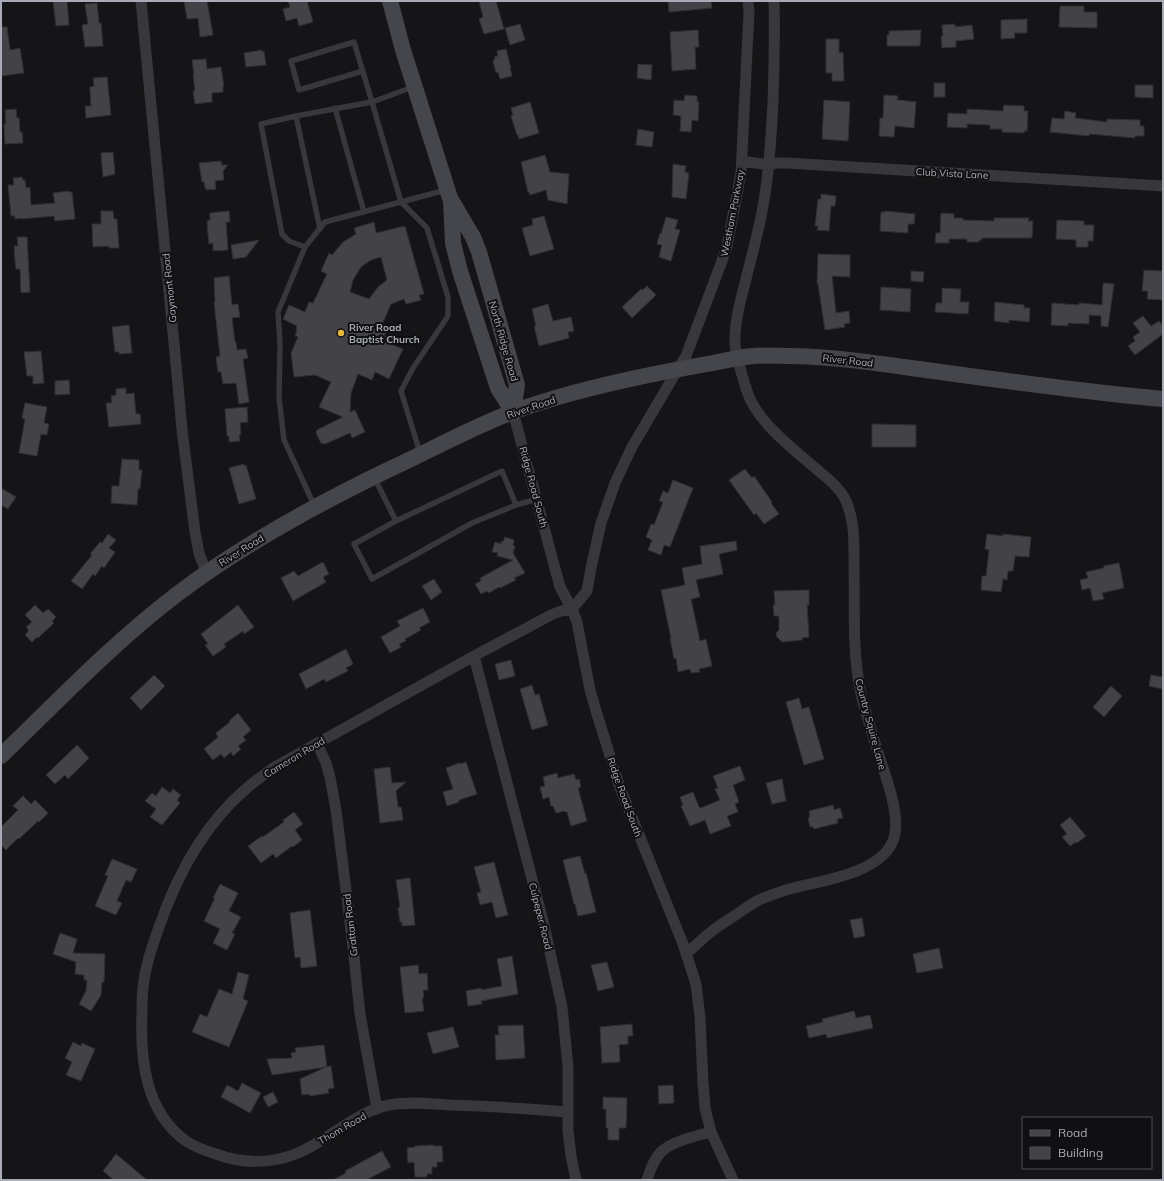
<svg xmlns="http://www.w3.org/2000/svg" width="1164" height="1181" viewBox="0 0 1164 1181" font-family="Mulish,sans-serif">
<rect width="100%" height="100%" fill="#151517"/>
<path fill="#424247" stroke="#302f33" fill-rule="evenodd" d="M53,1H67L69,25L56,26Z
M184,1H207L213,35L200,37L198,18L187,19Z
M288,1H307L313,22L299,26L297,18L286,21L283,9L290,7Z
M479,1H496L504,29L484,34L479,19L483,17Z
M668,1H711L712,8L669,12Z
M97,3L99,23H101L103,46L85,47L82,25L88,24L85,4Z
M1060,6H1084V12H1097V28L1059,27Z
M1027,19V33H1014L1015,38L1001,39V20Z
M520,24L525,40L510,45L505,28Z
M955,24V27L972,25L974,39L956,41V47L942,48L941,36H943L942,25Z
M1,27H7L10,50L20,48L24,73L1,76Z
M698,30L699,47H695L696,69L672,71L670,32Z
M921,30L920,46H887V35H889V31Z
M826,39H839V53L843,52L844,81H832V73H826Z
M506,49L511,68H510L512,76L500,79L498,72L496,73L493,61L495,59L494,57L498,56L497,51Z
M262,50V52L264,51L266,65L246,67L244,53Z
M206,59L207,69L221,67L224,87H223V92L212,93V102L195,104L193,91H195L193,75H194L192,60Z
M638,64L652,65L651,80L637,78Z
M107,77L111,115L86,118L85,106H91L90,90V87L94,86L93,78Z
M934,83H945V97H934Z
M1135,85H1153V98L1135,97Z
M685,95L697,96V102H699L698,121L692,120L691,132L680,131L681,116L673,115L674,100L684,101Z
M884,95L898,96L897,100H899L916,102L914,128L895,126L894,137L879,136L880,118H883Z
M824,100L850,102L848,141L822,139Z
M530,102L539,133L519,139L518,135H517L511,116L513,115L511,108Z
M1004,105L1024,106V111H1028L1027,131H1024V133L1002,132V129H990V125L967,124V128L947,127L948,113L967,114V109L1003,111Z
M16,109L17,118H19L20,132H22L23,143L5,144L4,124H6L5,110Z
M1065,111L1076,113L1075,118L1107,122V119L1140,120V126H1144V136H1135V138L1089,134V136L1050,132L1052,118L1064,119Z
M638,129L654,132L652,147L636,145Z
M113,152L115,174L103,177L101,153Z
M545,155L550,172L569,174L567,204L548,200L546,190L530,195L529,192H528L521,162Z
M221,161L222,165H228L223,171L224,180L215,181L216,189L206,190V187L205,188L204,182H202L199,163Z
M673,164L686,166L685,172L689,173L686,199L672,197Z
M22,177L23,180H25L26,188L30,187L31,205L55,203L53,193L69,191V192H72L75,219L55,221L54,216L21,219V218L15,219V216H11L8,185H14L13,178Z
M821,194L836,196L835,206H831L829,231L817,230L818,226H815L818,199H821Z
M101,211H113L114,219H117L119,248H109V246L93,247L92,224H101Z
M229,211L230,222H226L228,250L213,251V243L209,244L208,235L207,221L210,220V213Z
M885,211L915,214L914,224H908V233L880,231L881,212H885Z
M941,213L954,214V218H963V220L994,221V218H1029L1028,221H1033L1032,238H982V240H979V242H967V239H949V243H935L936,233H940Z
M544,216L554,249L530,256L522,228L533,225L532,219Z
M666,217L678,220L675,229L680,230L671,261L659,257L662,245L657,244L660,233L661,234Z
M1057,220L1084,221V225H1094L1093,241H1088V247H1076V240L1056,239Z
M374,222L376,233L405,226L424,294L419,295L421,300L406,304L404,299L391,304L381,327L387,329L384,336L395,340L393,345L403,349L389,379L375,372L372,380L358,374L351,393L350,412L355,410L365,432L352,438L350,433L325,444L321,443L316,433L317,430L343,417L319,407L331,382L315,375L294,377L291,353L298,337L295,336L297,330L296,329L297,326L283,319L289,305L305,312L309,302L313,303L327,274L321,271L329,253L332,255L343,242L356,234L354,228ZM381,257L387,280L378,287L369,299L350,292L353,280L361,267L371,260Z
M17,237H27L30,292L21,293L20,269H16L15,261L14,246H18Z
M259,240L246,257L233,259L231,245Z
M818,254L850,255V277L832,276L836,313L849,311L850,323L844,324L845,327L825,330L818,284H817Z
M1144,270L1163,271V300L1147,299L1148,291H1142Z
M911,271L924,272L923,282L911,281Z
M229,276L232,305L238,304L240,317L232,318L235,342H236L237,350L246,349L248,358L243,359L249,402L239,404L236,383L223,384L221,372H218L216,357L220,356L214,302H215L214,278Z
M1104,283L1114,284L1108,327L1101,326V316L1089,315V324L1068,323V326L1051,325L1052,303L1079,305V303L1102,305L1103,284Z
M647,286L656,295L632,318L622,307L641,289L643,290Z
M881,287L911,289L910,312L880,310Z
M942,288L961,289L960,302H969L968,314L935,312L936,303H942Z
M995,302L1024,305V308H1030L1029,322L1009,320V323L994,321Z
M548,304L553,321L571,317L574,331L568,332L569,338L539,346L534,326H536L532,309Z
M1143,316L1151,326L1159,321L1163,326V334L1135,355L1128,346L1135,341L1133,337L1140,332L1133,323Z
M129,325L132,353L119,354V352H115L112,327Z
M41,351L44,383L33,384V376H27L24,352Z
M69,380L70,394L55,395V381Z
M126,388V394L134,393L136,414H140L141,424L109,427L106,403H112L111,396L116,395V389Z
M25,403L47,407L44,423L49,424L47,435L41,434L37,456L19,453L25,419L22,418Z
M247,407L248,422L240,423L241,435H239L240,441L229,442V436H227L225,409Z
M872,424L916,425V447H872Z
M122,459L139,460V470H142L140,489H138L137,505L111,503L112,486H119Z
M244,464V466L246,465L256,499L239,504L229,468Z
M745,469L752,478L754,476L772,502L771,503L779,514L764,524L756,513L754,515L729,480Z
M673,480L693,488L670,547L664,545L661,555L648,550L652,540L646,537L651,524L654,525L663,502L659,501L663,491L668,493Z
M1,488L16,497L8,509L1,505Z
M108,534L116,540L109,548L115,552L104,568L102,566L95,576L93,574L82,589L71,581L92,555L90,554L100,542L102,543Z
M987,534L1003,536V534L1031,537L1029,557L1015,556L1013,571H1008L1007,580L1003,579L1001,592L981,590L982,576H986L989,550L985,549Z
M505,537L514,540L513,545L515,546L513,553L525,573L514,578L516,580L500,588L499,587L489,593L487,591L481,594L475,584L481,581L480,578L513,560L497,556L498,553L492,552L495,542L501,544V541L503,542Z
M736,541L737,550L719,554L723,574L696,580L700,597L691,599L700,641L706,639L712,666L699,669L700,672L691,673L690,669L678,672L676,658L674,659L670,638H671L661,590L685,585L682,568L702,564L700,546Z
M323,562L329,574L323,577L326,582L293,601L281,578L294,571L298,576Z
M1119,563L1124,588L1102,593L1104,599L1093,601L1090,588L1082,590L1080,580L1088,578L1086,572L1104,568V566Z
M434,579L442,592L431,600L422,586Z
M809,590V605H807L809,637L802,638V640L782,642L777,637L776,633L779,630V616H774L773,605H775L774,591Z
M35,605L43,613L48,609L56,617L52,621L54,623L38,638L37,637L32,642L25,635L29,630L26,627L32,622L25,615Z
M238,605L254,627L244,634L243,631L224,644L226,647L213,656L205,645L208,644L201,634Z
M423,608L430,622L419,628L421,630L405,639L406,641L399,644L401,647L390,653L381,637L400,626L397,621Z
M346,649L353,664L346,668L348,671L326,682L324,679L306,689L299,674Z
M511,660L515,676L499,680L495,664Z
M154,675L165,686L141,710L130,698Z
M1151,675L1163,677V689L1149,686Z
M532,685L535,695L539,694L548,725L532,730L520,689Z
M1111,686L1122,696L1104,717L1093,707Z
M799,698L802,709L809,707L824,759L804,765L786,702Z
M238,713L251,730L243,737L246,740L238,746L241,749L233,756L231,752L224,758L221,754L213,760L204,749L218,737L216,733L230,722L229,721Z
M77,745L89,758L68,779L65,775L55,784L46,775Z
M466,762L477,794L459,800V802L447,806L443,792L453,789L446,768L459,763L460,764Z
M740,766L745,780L733,785L739,802L735,804L738,812L727,816L731,826L710,834L705,820L690,826L681,806L683,805L680,797L693,792L699,807L701,808L720,800L715,789L718,788L713,776Z
M390,767L392,783L406,782L396,791L398,807H401L403,820L380,823L374,769Z
M557,773L558,778L574,774L576,780L579,779L581,787L578,788L587,821L571,826L567,812H565L564,811L556,813L553,806H551L549,797L543,799L540,787L545,786L543,777Z
M782,779L786,801L772,804L766,783Z
M162,787L170,793L173,789L181,795L177,800L180,803L162,825L150,817L156,809L145,801L152,793L156,796Z
M23,796L31,804L35,800L48,813L39,822L38,821L19,839L18,838L6,850L1,845V827L18,810L13,806Z
M833,805L834,810L840,808L843,818L837,819L838,823L814,829L813,827H810L808,818L810,817L809,811Z
M294,812L303,824L295,830L302,840L293,847L292,846L276,858L273,854L261,863L248,846L262,836L263,837L284,822L283,820Z
M1070,817L1086,836L1077,843L1076,842L1070,846L1062,837L1067,834L1060,825Z
M580,856L585,874L586,873L596,912L578,916L575,904H574L563,860Z
M112,859L137,869L131,882L126,880L117,901L122,903L116,915L95,906L108,876L105,875Z
M494,862L508,915L496,918L492,902L480,905L477,893L481,892L474,867Z
M410,878L415,925L402,926V922H400L398,908L400,907L396,880Z
M220,884L238,893L229,911L241,917L232,933L235,934L227,950L213,943L220,929L204,921L215,898H213Z
M310,910L317,966L301,968L300,957L295,958L290,913Z
M862,918L865,936L854,938L850,920Z
M60,933L77,939L73,953L105,954L104,982H102L101,995L91,1011L79,1004L86,991L87,980H84V975L75,974L76,962L53,954Z
M939,948L943,968L917,973L913,954Z
M512,956L518,994L481,1001L482,1004L468,1006L466,991L481,988V990L502,986L497,959Z
M607,962L614,987L598,991L591,965Z
M418,965L419,974L427,973L428,990H423L424,998H422L424,1011L405,1013L400,967Z
M238,972L249,975L243,999L248,1001L229,1047L192,1032L200,1014L207,1017L219,989L232,994Z
M854,1011L856,1018L870,1015L873,1028L827,1038L826,1034L809,1038L806,1026L823,1022L822,1019Z
M632,1024L633,1036H628V1044L619,1045L620,1062L602,1063L600,1027Z
M523,1025L525,1058L496,1060L495,1035H499L498,1026Z
M453,1027L459,1047L433,1054L427,1033Z
M73,1042L81,1046L82,1043L95,1049L81,1081L66,1075L72,1062L65,1058Z
M324,1045L327,1067L272,1075L267,1059L292,1058L291,1053L296,1052L295,1048Z
M331,1066L334,1088L328,1089L329,1093L310,1096L309,1094L302,1095L300,1079L326,1067Z
M242,1083L261,1093L250,1113L221,1097L227,1085L238,1091Z
M673,1085L674,1103L659,1104L658,1086Z
M273,1092L278,1102L268,1107L263,1097Z
M603,1097L627,1098L626,1128H619V1140H608V1128H606V1109H603Z
M433,1145L434,1146H442L443,1162H437V1167H432V1174H427V1177H415L414,1162L408,1163L407,1148L415,1147V1146Z
M382,1151L391,1167L366,1180H333L346,1173L345,1171Z
M116,1154L147,1180H114L103,1171Z"/>
<g fill="none" stroke-linecap="round" stroke-linejoin="round">
<path stroke="#37373c" stroke-width="5.5" d="M413,87L372,102L401,202L427,228L448,297V316L413,368L401,391L420,453
M335,108L364,212
M296,116L261,124L282,234L289,241L305,247
M320,229L296,116L372,102L354,42L291,61L299,90L363,71
M375,479L396,521L502,471L516,505L537,499
M314,505L284,440L279,398L280,344L278,312L305,247L325,222L446,190
M396,521L354,544L372,579L472,523L516,505"/>
<path stroke="#37373c" stroke-width="11" d="M141,1L178,385L182,430L195,532L199,553L206,572
M742,161L769,165L778,163H787L1163,186
M513,412L560,587L572,609L577,622L590,690L597,714L619,785L683,944L696,984L700,1017L703,1083L705,1108L711,1132L733,1180
M474,656L544,925L562,1007L568,1066V1130L571,1156L576,1180
M317,743L326,763L330,777L336,810L352,938L360,1014L377,1109
M686,954C695,946 703,938 712,931C721,924 731,918 740,912C746,908 753,903 759,900C768,896 777,893 786,890C817,881 877,875 892,843C904,819 884,774 877,749C871,730 864,709 860,689C852,648 855,606 854,564C854,541 855,518 844,497C838,487 830,480 821,473C798,453 758,423 748,394C743,379 737,361 735,345C734,324 740,302 745,283C752,254 761,224 765,194C770,164 771,134 773,103C774,69 775,35 774,1
M568,1112C529,1109 491,1106 452,1105C432,1104 408,1101 389,1105C355,1112 329,1140 298,1153C272,1164 242,1164 216,1154C206,1151 195,1147 186,1141C145,1112 140,1058 142,1013C142,1004 142,996 143,988C145,967 152,947 159,927C177,875 203,825 247,788C255,781 264,775 273,768L474,656L551,615L561,611L572,609L587,591L591,568L601,523L615,483L632,447L678,369L686,356L722,261L727,246L741,173L749,12L748,1
M647,1180C650,1170 654,1159 661,1152C672,1141 696,1136 711,1132"/>
<path stroke="#45464c" stroke-width="16" d="M390,1L403,50L450,198L473,237L479,252L517,385L513,412
M451,201L453,243L460,271L498,388L513,412
M1,756C58,701 113,643 176,595C243,544 317,504 392,468C433,449 473,427 515,411C573,390 635,377 696,366C715,363 734,358 753,356C766,355 779,356 792,356C837,357 882,364 926,370C1005,381 1084,392 1163,399"/>
</g>
<circle fill="#e5b73f" stroke="#101012" stroke-width="1.5" cx="341" cy="333" r="4"/>
<g text-anchor="middle" stroke-width="4" stroke-linejoin="round" paint-order="stroke">
<g font-size="10" fill="#a8acb6" stroke="#101012">
<text transform="translate(952 173) rotate(3)" y="4">Club Vista Lane</text>
<text transform="translate(732 213) rotate(-79)" y="4">Westham Parkway</text>
<text transform="translate(169 288) rotate(-96)" y="4">Gaymont Road</text>
<text transform="translate(504 341) rotate(74)" y="4">North Ridge Road</text>
<text transform="translate(848 360) rotate(6)" y="4">River Road</text>
<text transform="translate(531 407) rotate(-19)" y="4">River Road</text>
<text transform="translate(534 487) rotate(75)" y="4">Ridge Road South</text>
<text transform="translate(241 550) rotate(-32)" y="4">River Road</text>
<text transform="translate(871 724) rotate(75)" y="4">Country Squire Lane</text>
<text transform="translate(294 757) rotate(-31)" y="4">Cameron Road</text>
<text transform="translate(625 797) rotate(70)" y="4">Ridge Road South</text>
<text transform="translate(541 916) rotate(76)" y="4">Culpeper Road</text>
<text transform="translate(350 925) rotate(-97)" y="4">Grattan Road</text>
<text transform="translate(342 1128) rotate(-30)" y="4">Thom Road</text>
</g>
<g font-size="10" font-weight="bold" fill="#a8acb6" stroke="#101012" text-anchor="start">
<text x="349" y="331">River Road<tspan x="349" dy="12">Baptist Church</tspan></text>
</g>
</g>
<rect width="1164" height="1181" fill="none" stroke="#a8acb6" stroke-width="4"/>
<rect x="1022" y="1117" width="130" height="52" fill="#101012" stroke="#4d4e54"/>
<rect x="1030" y="1130" width="20" height="6" fill="#45464c" stroke="#4d4e54"/>
<text x="1058" y="1137" font-size="12" fill="#a8acb6">Road</text>
<rect x="1030" y="1147" width="20" height="12" fill="#424247" stroke="#4d4e54"/>
<text x="1058" y="1157" font-size="12" fill="#a8acb6">Building</text>
</svg>
